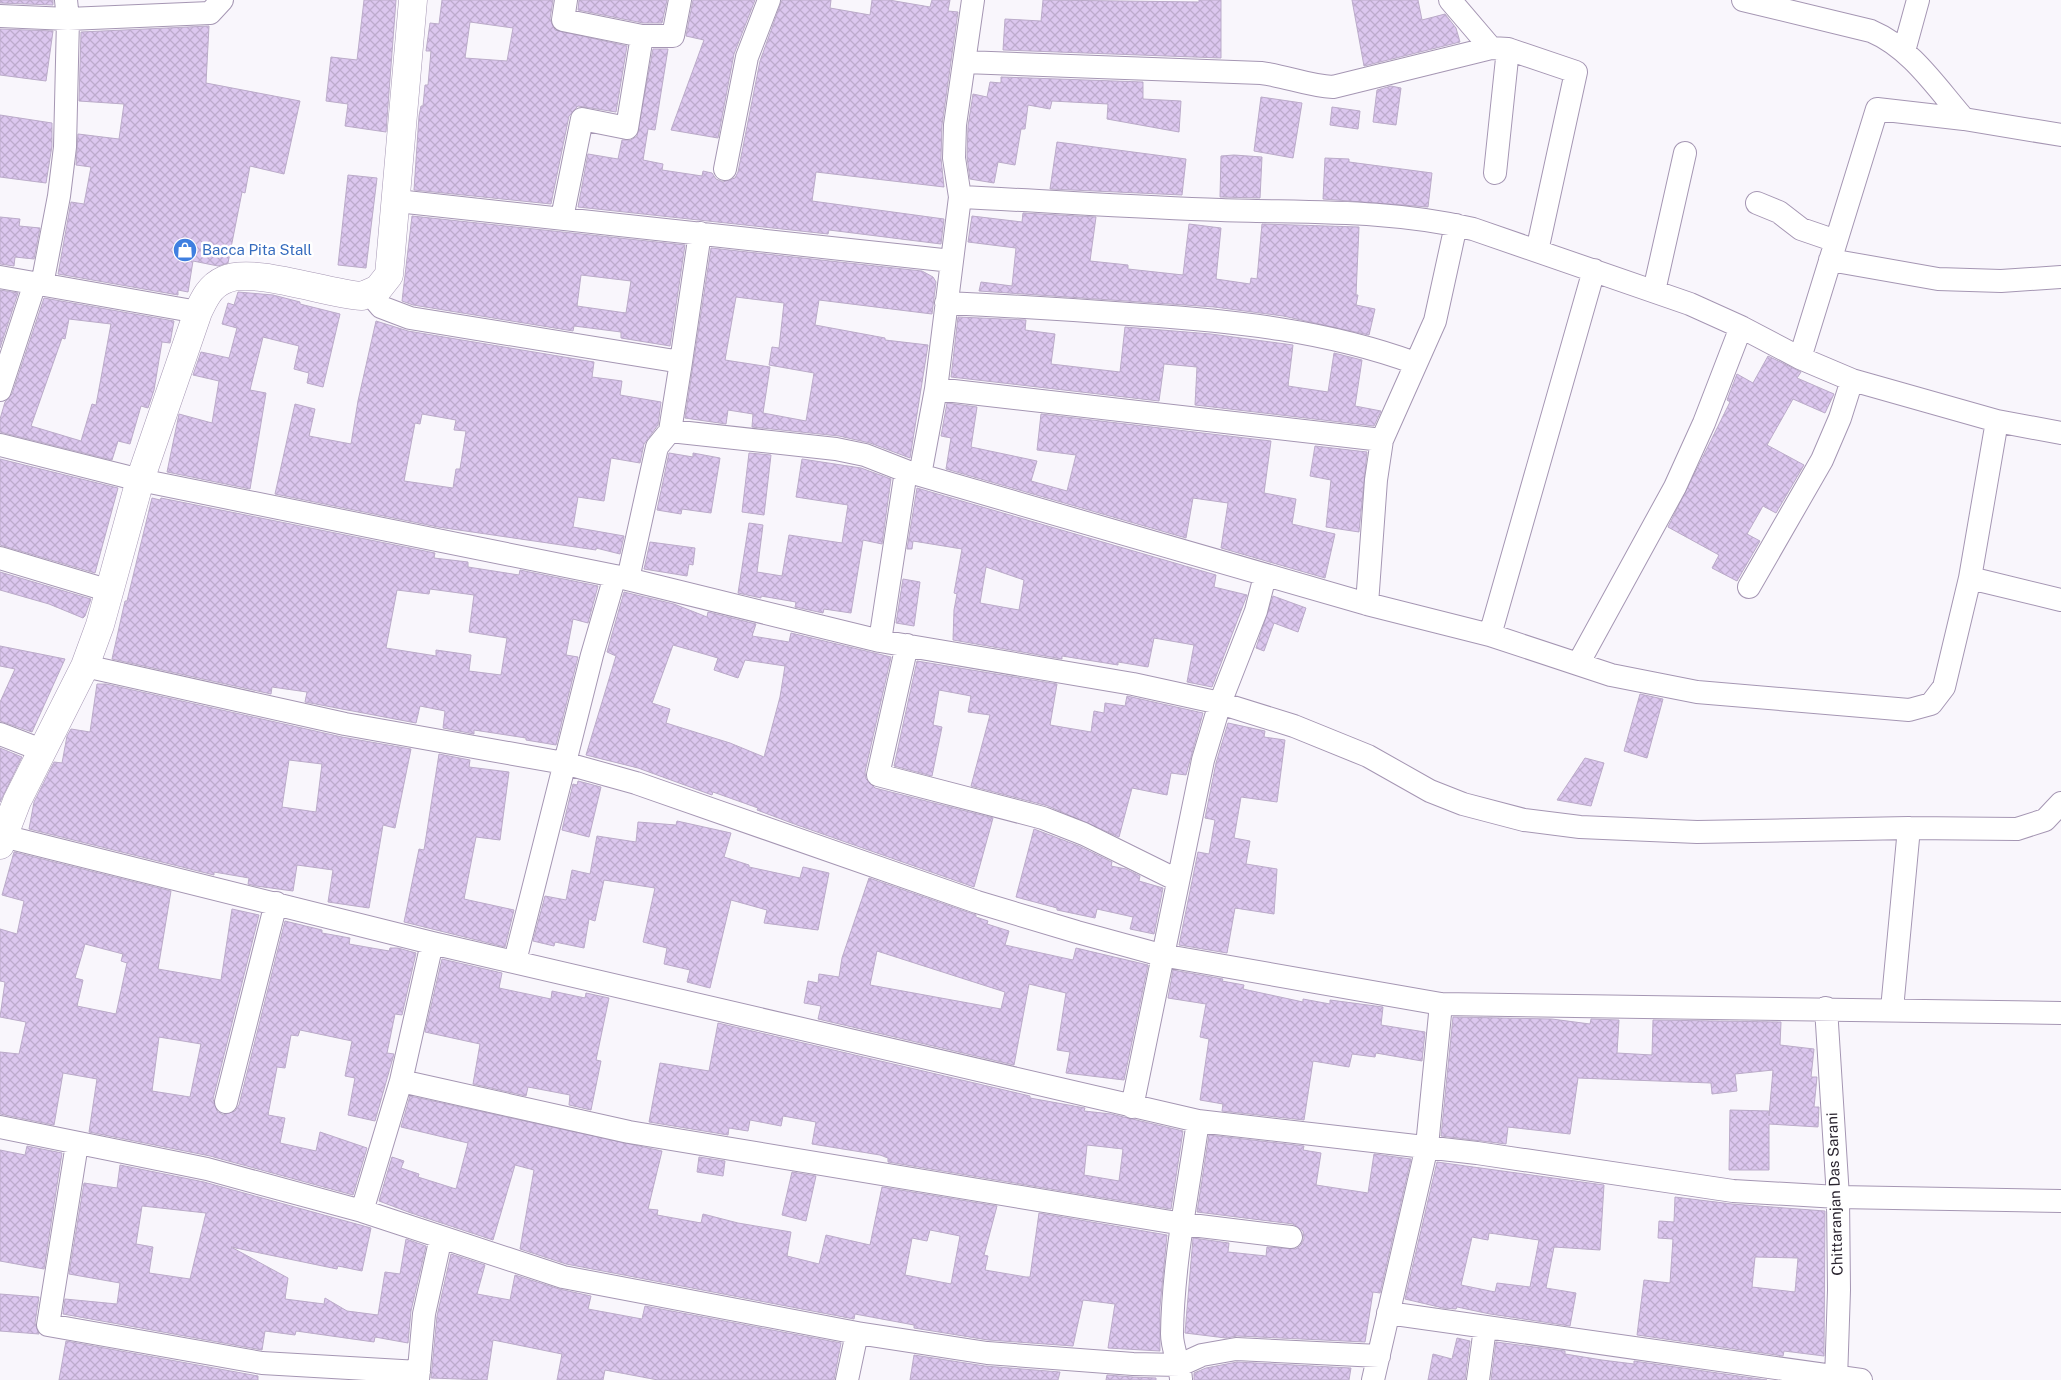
<svg xmlns="http://www.w3.org/2000/svg" width="2061" height="1380" viewBox="0 0 2061 1380" font-family="'Public Sans',sans-serif">
<defs>
<pattern id="building-cross-hatch" width="8" height="8" patternUnits="userSpaceOnUse" patternTransform="scale(1.25)"><rect width="8" height="8" fill="#dcc7ef"/><path d="M0 0l8 8M0 8l8-8" fill="none" stroke="#bdabcd"/></pattern>
</defs>
<rect width="100%" height="100%" fill="#f9f6fc"/>
<path fill="url(#building-cross-hatch)" stroke="#bbabc9" fill-rule="evenodd" d="M0,0H53V5L0,3Z
M364,0H396L386,132L345,126L348,104L326,101L331,57L357,60Z
M442,0H553L550,19L555,30L627,46L616,112L578,106L569,116L551,204L414,190L419,116L421,106H423L425,85H428L431,51H426L430,23L439,24ZM470,22L513,28L507,61L465,58Z
M579,0H667L662,23H643L578,10Z
M693,0H755L734,54L718,138L671,130L704,40L686,36Z
M782,0H831L830,8L870,15L872,0H889L930,7L932,0H950L948,11L958,12L942,125L941,158L944,187L816,172L812,201L944,219L941,244L829,230L828,234L578,207L588,154L618,159L622,140H631L637,136L653,49H668L655,130L648,129L643,160L663,164L662,170L702,176L703,171L712,173L716,179L723,182L735,178L738,172L760,61Z
M1043,0L1199,2V0H1221V58L1003,50L1005,19L1041,21Z
M1352,0H1418L1422,20L1445,14L1456,28L1460,42L1364,66Z
M209,26L206,83L300,101L284,174L250,166L245,193L242,192L228,263L218,266L193,261L188,292L178,290V295L58,274L71,202L84,204L91,167L76,165L78,134L119,139L124,104L79,101L81,32Z
M0,29L53,31L46,81L0,75Z
M1001,77L1143,82V99L1181,101L1179,132L1107,119L1108,104L1052,101L1050,109L1028,105L1025,129H1021L1015,165L998,162L994,183L970,179L967,157L968,126L973,94L987,97L990,82L1001,83Z
M1391,86L1401,88L1396,125L1373,122L1377,90Z
M1261,97L1302,103L1293,158L1254,151Z
M1332,107L1360,111L1358,129L1330,125Z
M0,115L52,123V146L46,183L0,177Z
M1057,142L1186,159L1182,195L1050,189Z
M1234,155L1262,157L1260,198L1220,197L1221,156Z
M1325,158L1349,159V162L1432,173L1428,207L1323,199Z
M348,175L377,178L366,268L338,265Z
M1023,213L1096,217L1090,261L1128,265V269L1183,275L1189,224L1221,228L1216,279L1250,284L1251,278L1257,279L1262,224L1359,227L1356,295H1358L1356,305L1375,309L1369,335L1283,316L1214,307L979,291L981,282L1012,286L1016,248L968,242L972,216L1022,222Z
M412,216L685,245L670,346L621,338V332L574,326L573,331L413,305L402,301ZM581,275L631,281L626,313L577,306Z
M0,217L20,219L19,226L40,228L34,259L15,257L14,266L0,264Z
M711,248L922,271L933,277L936,282L932,314L819,300L815,325L885,338V340L928,345L910,458L870,443L839,436L752,427L753,414L728,410L726,424L685,418ZM736,297L784,303L779,348L772,347L769,365L814,373L806,421L763,413L770,367L725,360Z
M0,290L18,293L0,348Z
M238,292L273,295L300,302V304L340,314L323,387L307,383L309,373L294,369L299,346L263,337L250,390L266,393L250,489L167,472L179,414L212,423L219,381L193,375L201,352L229,358L237,328L222,324L228,303L234,305Z
M44,298L174,321L170,343L162,342L154,390L148,408L141,406L130,444L118,441L112,460L0,432V419L5,402L12,394ZM69,319L111,324L96,405L92,404L81,441L31,426L62,338L65,339Z
M958,317L1026,320L1025,330L1055,334L1051,364L1120,372L1125,327L1211,334L1293,345L1288,386L1328,392L1334,353L1362,360L1355,406L1381,411L1374,426L1195,405L1197,367L1164,364L1159,401L951,377Z
M376,321L408,331L594,362L592,377L622,381L620,395L661,402L658,425L644,444L640,463L611,458L604,501L578,497L573,527L624,536L620,554L596,548V550L438,527L275,494L295,404L315,409L309,436L351,444L358,401ZM422,414L456,420L454,430L466,431L460,469H456L453,488L404,481L415,423L420,424Z
M1768,356L1801,372L1797,378L1834,394L1825,413L1793,399L1767,445L1804,465L1776,513L1763,506L1747,534L1760,541L1737,581L1712,568L1719,555L1668,527L1730,402L1727,400L1737,374L1753,383Z
M947,403L977,407L971,447L1037,461L1031,481L1067,491L1076,455L1037,450L1041,414L1271,441L1264,493L1296,499L1292,524L1335,534L1325,578L1221,548L1228,503L1193,498L1186,538L946,469L951,438L941,436Z
M1315,446L1367,452L1359,532L1326,527L1331,480L1310,476Z
M669,453L693,457V453L720,458L711,513L682,509L681,514L657,510Z
M749,453L771,455L764,515L742,512Z
M0,459L118,488L95,573L0,545Z
M802,459L861,468L891,479L882,544L863,540L851,613L824,609L823,613L795,607L796,602L761,596V598L738,593L749,523L763,525L757,572L782,576L789,535L842,543L848,505L796,497Z
M917,488L1216,575L1214,587L1247,595L1212,687L1187,682L1194,645L1154,638L1148,667L1118,662V665L1062,656V659L953,640L954,610L957,594L954,593L962,549L913,541L912,549H907ZM986,567L1024,580L1019,610L980,603Z
M152,498L160,500L161,498L435,553L434,558L468,562V567L519,575L520,570L598,586L588,623L573,619L566,655L578,657L556,745L526,740V738L474,730V734L443,728L445,711L420,706L416,723L305,702L307,692L272,687L271,694L112,659L125,601H127ZM430,589L474,595L469,632L507,638L501,675L469,671L471,655L436,650V656L386,648L397,590L429,594Z
M650,542L695,548L693,565L689,564L687,576L644,569Z
M0,572L91,599L85,616L83,618L49,604L0,590Z
M903,579L920,582L914,626L896,623Z
M624,592L674,604L707,617L708,612L756,624L752,636L789,642L791,633L891,657L865,772L866,779L875,788L993,818L974,887L797,825L757,810L758,808L713,792L712,795L638,768L586,755L616,656L607,652ZM673,645L718,658L714,670L738,678L745,660L785,666L780,697L764,757L730,743L666,723L670,709L652,703Z
M1273,596L1306,608L1298,632L1274,623L1264,651L1256,648Z
M0,646L65,659L32,732L0,721V702L15,669L0,666Z
M917,661L1057,684L1050,725L1091,732L1094,711L1104,713L1105,703L1125,706L1127,696L1203,713L1186,775L1171,773L1167,795L1132,788L1119,837L1048,806L971,786L990,715L968,712L971,696L939,690L933,725L942,727L932,776L894,766Z
M97,684H106L342,737L411,749L395,828L383,825L369,908L328,902L333,870L297,865L293,891L256,886L248,884L249,878L214,872V875L29,829L34,802L54,762L62,763L67,736L71,729L90,732ZM289,760L322,764L316,812L282,807Z
M1640,694L1663,699L1647,758L1624,751Z
M1228,723L1265,731L1264,737L1285,740L1277,802L1241,797L1234,838L1250,841L1246,864L1277,869L1274,914L1235,908L1227,953L1179,945L1198,852L1209,854L1215,820L1205,818L1216,763Z
M0,748L22,757L0,802Z
M439,754L470,760L469,767L509,772L500,840L476,837L464,899L514,910L505,947L404,922L419,849L424,850Z
M1585,758L1604,763L1591,806L1557,800Z
M578,781L601,787L589,837L562,830L573,784L577,785Z
M677,821L731,833L724,857L749,865V867L800,878L803,867L829,873L818,930L764,923L767,910L731,900L710,988L687,982L690,970L664,964L667,948L643,942L655,888L604,880L595,921L589,919L584,948L555,942L554,946L533,941L545,896L566,900L572,870L590,874L597,836L636,842L638,822L676,825Z
M1034,829L1079,846L1112,862L1111,866L1126,869L1140,876L1139,881L1163,888L1154,934L1130,929L1133,917L1097,909L1095,918L1057,910V908L1016,897Z
M14,852L171,891L158,969L221,980L232,909L259,915L213,1099L217,1111L223,1115L235,1111L239,1105L285,921L322,930V933L350,938L349,944L389,951L390,948H398L416,953L402,1015L395,1014L387,1053L394,1054L375,1121L348,1115L355,1078L345,1076L352,1041L300,1030L298,1036L291,1035L285,1068L277,1067L268,1115L285,1118L280,1143L316,1151L320,1132L367,1148L353,1195L210,1156L89,1132L97,1079L63,1073L54,1125L0,1114V1052L19,1054L26,1022L0,1017L5,982L0,981V929L17,934L24,901L2,895ZM85,944L123,954L121,961L127,963L116,1014L77,1006L83,980L75,978ZM159,1037L201,1044L190,1097L152,1091Z
M869,878L976,915V917L988,921L987,924L1009,931L1005,945L1073,960L1076,948L1148,965L1124,1080L1066,1073L1070,1052L1057,1050L1066,993L1029,984L1014,1065L818,1019L821,1006L804,1003L808,981L818,983L819,974L839,977L842,958ZM877,951L1005,992L1001,1009L870,985Z
M442,959L502,973L499,988L551,999L552,991L585,998L586,993L609,998L596,1060L601,1061L591,1110L569,1105L570,1095L528,1087L526,1096L473,1084L480,1044L425,1032Z
M1173,970L1223,979L1222,981L1244,985L1243,989L1303,1002V999L1330,1004V1000L1383,1007L1381,1025L1425,1032L1422,1061L1376,1053L1375,1057L1352,1054L1349,1067L1313,1061L1304,1120L1222,1111L1223,1104L1200,1100L1209,1039L1200,1037L1206,1004L1168,998Z
M1453,1017L1552,1019L1590,1024L1591,1019L1619,1020L1617,1053L1652,1055L1653,1020L1781,1022L1780,1045L1814,1049L1811,1077H1817L1814,1107H1819L1818,1127L1769,1124V1170H1729L1730,1110L1769,1111V1116L1773,1070L1735,1074L1737,1091L1712,1094L1711,1083L1578,1078L1570,1134L1508,1127L1506,1144L1441,1136Z
M718,1023L1030,1096V1098L1085,1108L1084,1111L1111,1114L1183,1131L1171,1209L888,1162V1158L880,1155L812,1144L816,1122L783,1116L781,1126L750,1120L748,1131L729,1128L728,1135L649,1122L660,1063L709,1071ZM1087,1145L1123,1149L1119,1181L1084,1175Z
M410,1096L662,1151L648,1209L658,1210L657,1215L701,1223L703,1214L738,1223L791,1232L787,1256L819,1264L826,1235L870,1245L882,1187L997,1206L984,1255L988,1256L985,1270L1026,1277H1030L1039,1213L1167,1235L1160,1307V1351L1108,1348L1115,1304L1083,1300L1073,1346L988,1340L914,1328V1325L855,1314L854,1319L566,1264L520,1249L534,1170L515,1165L493,1240L411,1213L379,1201L392,1157L404,1161L401,1168L419,1174L418,1177L456,1189L468,1143L401,1127ZM930,1230L960,1236L951,1284L905,1275L912,1238L927,1241Z
M1209,1135L1304,1146L1303,1150L1321,1153L1316,1185L1368,1193L1374,1154L1411,1159L1380,1293L1373,1292L1365,1342L1237,1336L1226,1338L1185,1333L1193,1238L1229,1243L1228,1252L1266,1256L1267,1247L1296,1249L1301,1245L1304,1239L1303,1231L1293,1224L1197,1212Z
M27,1146L62,1153L44,1269L0,1261V1150L25,1155Z
M699,1157L725,1161L723,1176L697,1172Z
M1437,1162L1604,1185L1600,1250L1554,1247L1546,1288L1576,1293L1570,1326L1490,1314L1457,1307L1456,1309L1443,1308L1405,1299ZM1489,1233L1539,1240L1530,1287L1497,1283L1495,1292L1461,1285L1472,1237L1488,1240Z
M120,1165L204,1182L371,1228L362,1271L338,1266L337,1269L231,1247L288,1278L285,1299L324,1304L325,1298L347,1311L378,1315L385,1272L400,1274L406,1239L426,1246L411,1311L408,1343L375,1337L374,1342L296,1331L295,1335L265,1331L262,1350L63,1314L65,1299L117,1304L120,1283L69,1274L84,1183L117,1188ZM142,1206L206,1213L190,1279L149,1273L153,1247L136,1244Z
M792,1172L816,1176L806,1221L782,1215Z
M1675,1197L1732,1204L1825,1211L1824,1356L1784,1351L1783,1356L1637,1335L1644,1280L1670,1283L1673,1239L1658,1238L1659,1221L1674,1222ZM1755,1257L1798,1258L1795,1292L1752,1287Z
M451,1254L485,1265L477,1294L510,1300L515,1275L559,1289L591,1296L588,1309L642,1319L645,1306L841,1343L834,1380H658L605,1370L603,1380H557L562,1354L493,1340L487,1380L431,1378L437,1316Z
M0,1294L39,1297L35,1323L39,1334L0,1331Z
M1457,1338L1470,1341L1465,1380H1428L1433,1354L1452,1359Z
M66,1341L258,1376V1380H59Z
M1496,1342L1565,1351V1354L1602,1360L1634,1364V1361L1767,1380H1491Z
M914,1355L985,1366L1060,1372L1058,1380H910Z
M1237,1362L1351,1368L1349,1380H1194V1373L1206,1368Z
M1107,1375L1133,1377L1156,1378V1380H1106Z"/>
<g fill="none" stroke-linecap="round" stroke-linejoin="round">
<g stroke="#a596b3" stroke-width="24">
<path id="minor" d="M566,0L563,20L642,36H673L680,0
M1450,0L1491,48
M1743,0L1871,31C1911,48 1936,87 1964,119
M0,16L68,19L210,13L222,0
M1904,51L1918,0
M964,62L1261,73C1286,76 1308,86 1333,87L1491,48L1508,49L1576,72L1537,251
M725,169L747,57L769,0
M1495,173L1508,49
M960,197C1047,201 1134,207 1221,210C1305,213 1390,209 1473,229L1690,304L1741,327L1800,358L1852,380L1997,421L2061,433
M397,201L952,261
M1757,203L1779,212L1801,229L1836,241
M562,218L582,119L627,128L642,36
M1830,260L1938,279L2001,281L2061,277
M0,277L198,312
M42,285L59,196L65,147L68,19L66,0
M1654,291L1685,153
M370,294L381,307L410,318L681,362L670,431L657,447L628,579
M946,303C1012,306 1077,310 1143,315C1235,321 1328,331 1415,363
M1800,358L1877,109L1964,119L2061,135
M681,362L700,233
M936,389L1382,440
M0,390L35,283
M670,431L836,449L865,455L906,471L1367,604L1490,635L1611,675L1697,692L1909,710L1931,704L1944,687L1970,578L1997,421
M0,445L140,480L615,576L880,641L1133,684L1220,703L1294,726L1368,756L1430,791L1463,804L1524,820L1580,827L1697,832L1909,828L2017,829L2045,820L2061,803
M920,475L936,389L960,197L954,158L955,125L973,0
M0,558L110,591
M1970,578L2061,600
M1749,587L1822,460L1840,418L1852,380
M1367,604L1376,480L1382,440L1435,321L1456,225
M1490,635L1594,270
M880,641L906,471
M907,645L878,775L1043,818L1084,834L1177,880
M1578,664L1675,487L1704,423L1741,327
M85,666L345,724L564,763L636,783L977,902L1077,932L1161,955L1441,1004L2061,1013
M0,734L44,751
M3,836L432,943L1198,1121L1477,1153L1733,1191L1838,1197L2061,1201
M515,961L592,655L615,576
M1826,1008L1838,1197L1839,1290L1836,1380
M1892,1009L1909,828
M401,1081L629,1132L1183,1224L1291,1237
M226,1102L276,903
M1132,1107L1203,760L1220,703L1256,611L1265,576
M0,1127L207,1169L362,1211L563,1277L857,1333L987,1353L1133,1364L1180,1365L1202,1355L1236,1349L1379,1356
M77,1144L48,1325L262,1363L419,1372
M362,1211L401,1081L432,943
M1388,1313L1861,1380
M1181,1379C1180,1364 1172,1349 1172,1334C1173,1263 1188,1191 1198,1121
M418,1380L424,1314L441,1237
M847,1380L857,1333
M1373,1380L1427,1146L1441,1004
M1478,1380L1485,1328"/>
</g>
<g stroke="#a596b3" stroke-width="29">
<path id="tertiary" d="M0,845L17,801L85,666L100,625L140,480L198,312C204,299 210,286 224,280C252,266 327,294 362,296L378,289L389,275L413,0"/>
</g>
<use href="#minor" stroke="#fff" stroke-width="22"/>
<use href="#tertiary" stroke="#fff" stroke-width="28"/>
</g>
<defs>
<g id="shop-disc" transform="scale(1.25)"><circle r="9.5" fill="#3f7fe0" stroke="#fff"/><path d="M-5-2.5h2.3a2.7 3.5 0 0 1 5.4 0H5L5.5 6h-11ZM-1.5-2.5h3a1.5 2.3 0 0 0-3 0Z" fill="#fff"/></g>
</defs>
<g fill-rule="evenodd">
<use href="#shop-disc" x="185" y="250"/>
</g>
<g text-anchor="middle" stroke-width="5" stroke-linejoin="round" paint-order="stroke">
<g font-size="15" fill="#366cbe" stroke="#fff" text-anchor="start">
<text x="202" y="255">Bacca Pita Stall</text>
</g>
<g font-size="15" fill="#2a242f" stroke="#fff">
<text transform="translate(1835 1194) rotate(-92)" y="5">Chittaranjan Das Sarani</text>
</g>
</g>
</svg>
